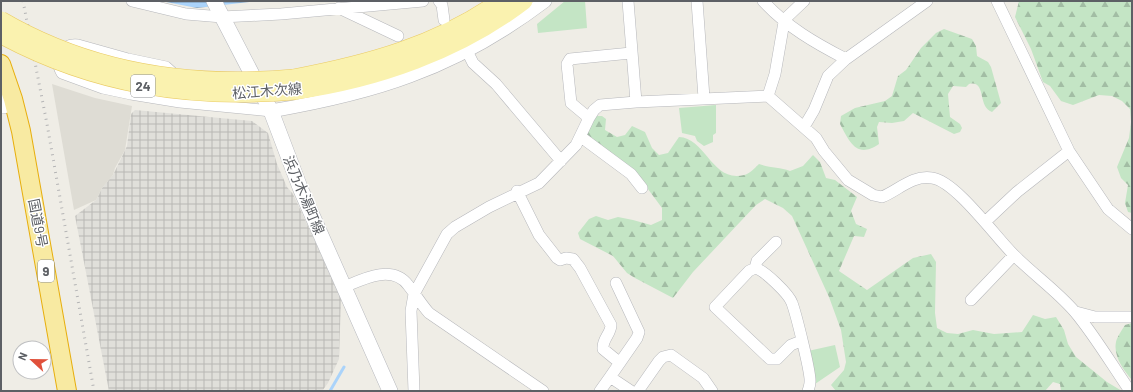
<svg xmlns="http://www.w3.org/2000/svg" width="1133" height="392" viewBox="0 0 1133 392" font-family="Barlow,'Noto Sans JP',sans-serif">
<defs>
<pattern id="industrial-grid" width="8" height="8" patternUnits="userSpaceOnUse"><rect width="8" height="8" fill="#e0dfda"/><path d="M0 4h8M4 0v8" fill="none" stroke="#b9b8b4"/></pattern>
<pattern id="forest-firs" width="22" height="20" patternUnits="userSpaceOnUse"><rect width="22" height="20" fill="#c4e5c5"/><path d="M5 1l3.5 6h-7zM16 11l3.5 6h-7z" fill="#a2bda4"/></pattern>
<pattern id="water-rules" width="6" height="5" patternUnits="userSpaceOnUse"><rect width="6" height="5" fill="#aad3fa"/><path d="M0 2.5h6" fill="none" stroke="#8eafce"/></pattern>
</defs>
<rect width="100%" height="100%" fill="#efede6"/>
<path fill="url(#industrial-grid)" d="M135,110L252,121L268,133L277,164L287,187L293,194L341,297L339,359L328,383L322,391H109L75,216L96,200L102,188L113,175L127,146L131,114Z"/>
<path fill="#dedcd4" d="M52,84L95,98L132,106L125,150L115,168L113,175L102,188L96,200L74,210Z"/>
<path fill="url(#forest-firs)" d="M1019,1H1132V213L1128,212L1125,203L1128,185L1121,178L1117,167L1129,138L1131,122L1130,109L1122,101L1112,96L1099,95L1073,105L1061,101L1050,86L1043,82L1031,49L1015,17Z
M944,29L972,39L976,46L977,56L988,62L991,67L1001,103L992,112C977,107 987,80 969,84L966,87L953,86L948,94L950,117L960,124L962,128L960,132L954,134L913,113L904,121L892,123L879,122L877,127L879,144C857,159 850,143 840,124L841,116L855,108L885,101L892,96L898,76L906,70L921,48L936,33Z
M597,116H602L606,119L605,130L617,137L625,135L632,126L645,132L652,148L659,155L668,153L679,137C706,138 712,183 744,175C749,174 755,168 759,164C770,168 780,167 790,171L803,166L813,155L820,162L826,178L835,180L857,197L851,211L856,224L867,229L864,237L854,236L839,271L867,290L913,258L931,254L936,262L935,313L937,328L947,333L958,334L973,330L994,334L1022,332L1033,315L1045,319L1056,317L1064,330L1068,344L1076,357L1107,382L1122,391H1061L1060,384L1053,382L1045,391H836L831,385L844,370L846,362L841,330L829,297L792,216L783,208L765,199L756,205L693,272L673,298L635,278L627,273L613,256L580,239L578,233L589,219L596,216L608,220L618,217L633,220L651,225L662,220V208L645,185L586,137L593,118Z
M1132,323V380C1124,371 1113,356 1116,342C1117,337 1122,330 1125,325Z"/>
<path fill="#c4e5c5" d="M565,1H585L587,28L538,33L537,24Z
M716,105V133L713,135V142L704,146L697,141L695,136L682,133L679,108Z
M835,345L840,367L815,384L808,351Z"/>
<path fill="url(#water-rules)" d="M161,1H259L197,8Z"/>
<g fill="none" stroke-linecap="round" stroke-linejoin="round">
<path stroke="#aad3fa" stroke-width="3" d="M330,391L344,367"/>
<g stroke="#b6b7bb" stroke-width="12">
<path id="minor" d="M132,1L186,14L222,17L281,14L423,1
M439,1L442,5L444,20
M697,1L704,98
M763,1C787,27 815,43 846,59
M997,1L1069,151L1108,209L1132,229
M339,8L398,36
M467,51L473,63L496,84L561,161
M768,96L775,74L784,22L786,18L804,1
M180,102L175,75L166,67L128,59L78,45C61,43 53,59 62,73L103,88L131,94L180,102L271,111
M636,102L768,96L816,138L824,151L848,180L873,195L882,197C899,190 912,175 932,178C956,181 997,239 1015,256C1034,275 1057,291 1075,312C1095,336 1112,365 1130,391
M589,118L594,110L600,105L636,102L628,1
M804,127L814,110L828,76L846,59L927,1
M581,137L631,174L642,188
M517,191L539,235L557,258L560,260L566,258L573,259L580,268L611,325C611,334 602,339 603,349L620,363
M985,222L1017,192L1069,151
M755,268L757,261L776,242
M344,287C363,279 392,264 408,285C416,295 421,304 429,313L543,391
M971,300L1014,255
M1076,312L1095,317H1132
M801,341L791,345L777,359H770L715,307L749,271L755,268C764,270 789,294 792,303C796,314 811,373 810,382C810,385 809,388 808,391
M610,377L637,338L639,332L616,283
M414,391L411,311L414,294L447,234L455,227L489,207L539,183L576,145L589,118L571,103L567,64L570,59L631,53
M600,391L610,377L631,391
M638,391L659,361L663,357L671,355L703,378L712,391"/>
</g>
<g stroke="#b6b7bb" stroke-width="14">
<path id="tertiary" d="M1,99L4,107
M271,111C317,103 365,93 410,76C459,58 504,32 545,1"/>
</g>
<g stroke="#b7b9be" stroke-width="16">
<path id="secondary" d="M214,1L271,111L301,190L390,391"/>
</g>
<g stroke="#eacb64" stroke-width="18">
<path id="primary" d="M293,78C367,64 438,45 500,1
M295,91C375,80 459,51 524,1"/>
</g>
<g stroke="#e7ae0d" stroke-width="20">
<path id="trunk" d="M1,64L13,99L21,131L67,391"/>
</g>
<use href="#minor" stroke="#fff" stroke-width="11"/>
<use href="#tertiary" stroke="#fff" stroke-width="13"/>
<use href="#secondary" stroke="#fff" stroke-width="15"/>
<use href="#primary" stroke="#faf2af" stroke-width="17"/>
<use href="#trunk" stroke="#f8eaa2" stroke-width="18"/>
<path stroke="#b4b4b5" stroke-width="3" stroke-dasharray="1 5" stroke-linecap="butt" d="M23,1L47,124L94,391"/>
<g stroke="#eacb64" stroke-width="18" stroke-linecap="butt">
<path id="primary-bridge" d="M1,20C90,72 192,87 293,78
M1,35C94,85 190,100 295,91"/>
</g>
<use href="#primary-bridge" stroke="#faf2af" stroke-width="17"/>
</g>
<g text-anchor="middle" stroke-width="3" stroke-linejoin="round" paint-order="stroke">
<g fill="#fff" stroke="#8e9093" stroke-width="1">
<rect x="131" y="75" width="24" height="22" rx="3"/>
<rect x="38" y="260" width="16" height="22" rx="3"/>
</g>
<g font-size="13" font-weight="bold" fill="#5d6065">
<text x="143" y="91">24</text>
<text x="46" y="276">9</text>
</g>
<g font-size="14" fill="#5d6065" stroke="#fff">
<text transform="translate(267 91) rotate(-4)" y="5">松江木次線</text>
<text transform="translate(304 195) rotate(67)" y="5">浜乃木湯町線</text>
<text transform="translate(38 223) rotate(79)" y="5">国道9号</text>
</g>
</g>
<rect width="1133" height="392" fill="none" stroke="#5d6065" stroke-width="4"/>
<g transform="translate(32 360) rotate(292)"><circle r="19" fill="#ffffff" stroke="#bebfc1"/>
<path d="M0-3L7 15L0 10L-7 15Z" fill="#e0503b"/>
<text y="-6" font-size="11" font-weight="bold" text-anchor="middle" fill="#5d6065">N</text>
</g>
</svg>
